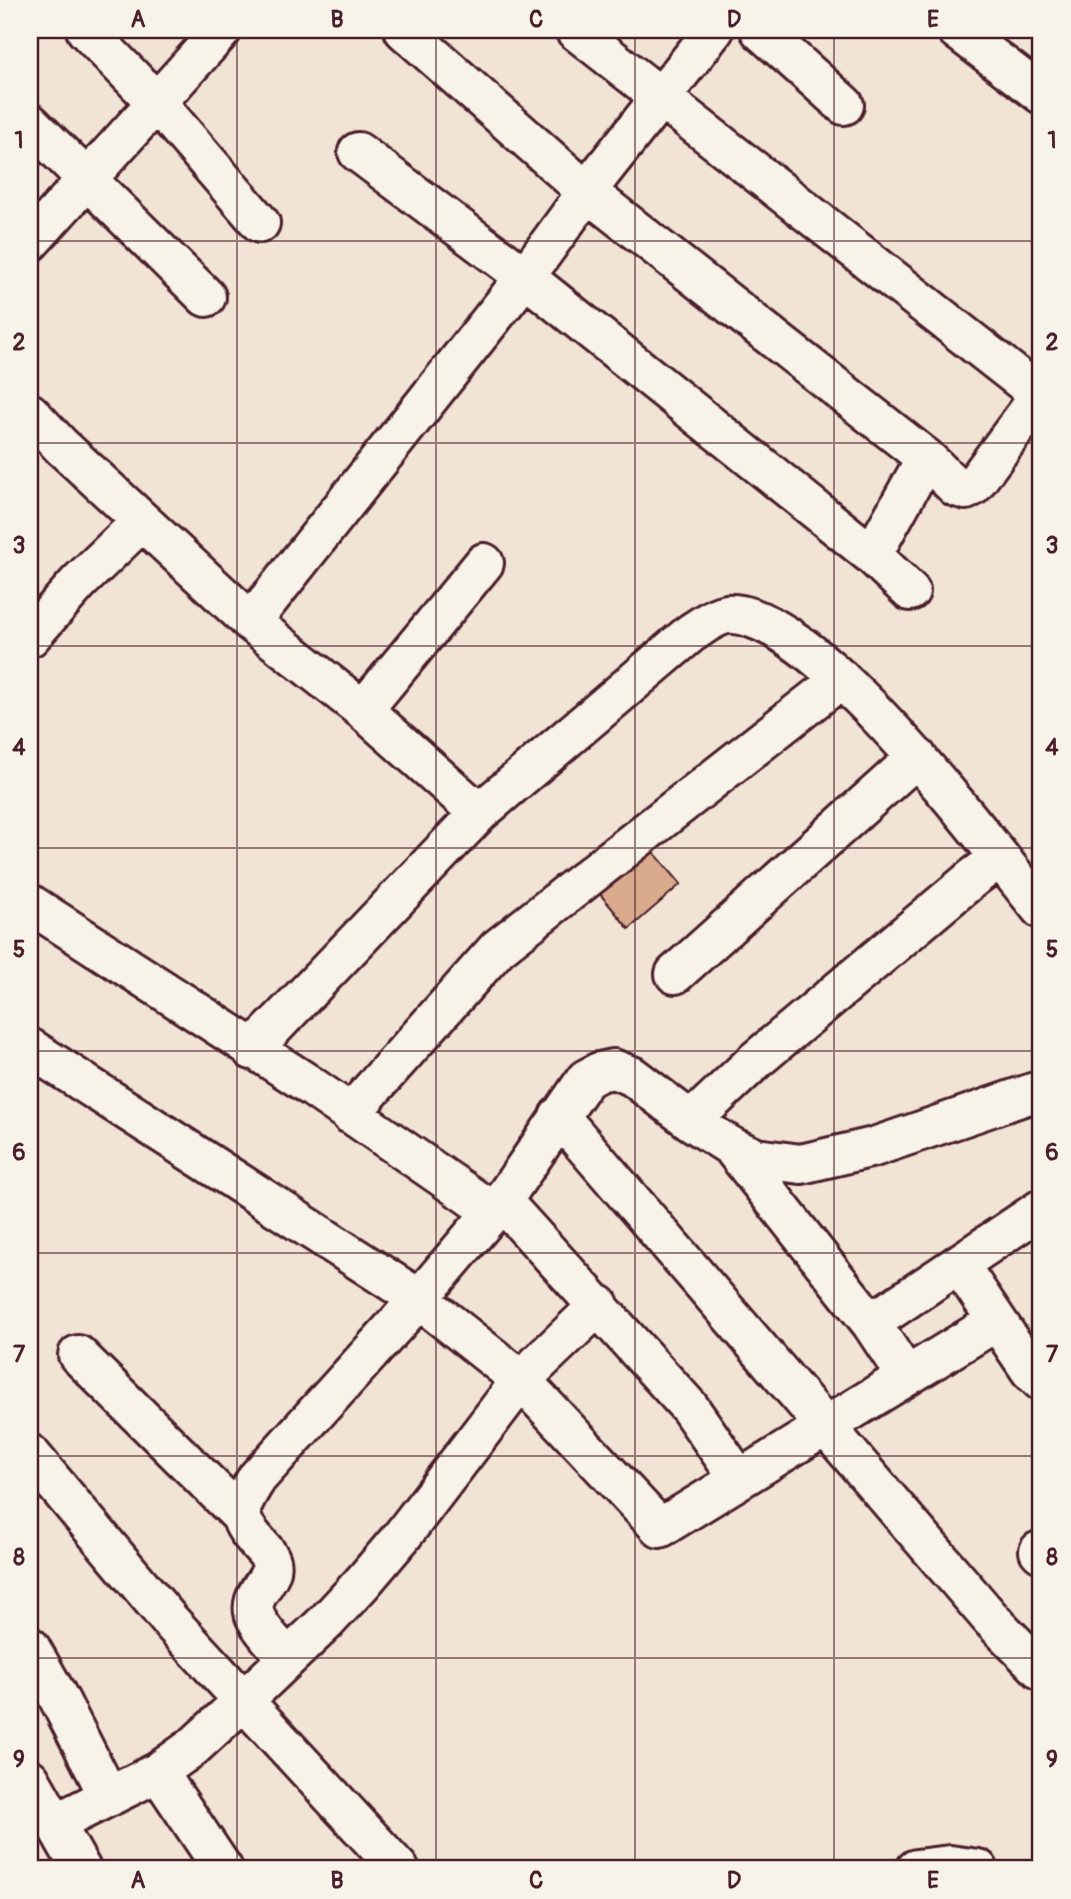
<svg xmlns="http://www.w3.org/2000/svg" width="1071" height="1899" viewBox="0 0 1071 1899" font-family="Pangolin,sans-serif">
<rect width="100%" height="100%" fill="#f1e4d5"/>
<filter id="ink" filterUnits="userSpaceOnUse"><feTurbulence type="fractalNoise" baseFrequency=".0143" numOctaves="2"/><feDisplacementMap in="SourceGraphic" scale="14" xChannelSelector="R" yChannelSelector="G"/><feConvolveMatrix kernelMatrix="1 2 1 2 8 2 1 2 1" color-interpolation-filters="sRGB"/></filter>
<g filter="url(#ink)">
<path fill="#d9aa8b" stroke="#4a1f2b" stroke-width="2" d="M651,849L681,884L629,929L600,894Z"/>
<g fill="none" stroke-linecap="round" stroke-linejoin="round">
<g stroke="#4a1f2b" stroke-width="44">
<path id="minor" d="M86,30L157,103L260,223
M404,30L587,192L926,458L956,487L966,490L973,486L1041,394
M575,30L1040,395
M760,30L844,105
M957,30L1041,94
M30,123L206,297
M358,152L525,277L872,555L910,591
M30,242L222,30
M30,413L61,446L251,622L363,710L479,813
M872,555L926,458
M251,622L525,277L600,174L714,30
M30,637L79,582L141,522
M363,710L484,563
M30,904L305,1082L493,1212
M675,974L917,757
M30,1048L419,1299L521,1380L660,1528L997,1321
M252,1050L479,813L691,633C704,625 719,612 734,614C822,622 984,839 1041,909
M350,1114L498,948L841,679
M559,1116L992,1620L1041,1670
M691,1121L756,1060L974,877L1000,858
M732,1147L871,1323L906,1376
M502,1201L689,1407L739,1479
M960,1266L1030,1370L1041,1381
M871,1323L1041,1209
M78,1355L241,1516
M30,1454L171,1622L399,1869
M1039,1551L1041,1553
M30,1647L58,1697L109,1797
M287,1658C278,1646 264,1634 257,1620C243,1595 277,1580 271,1561C269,1554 263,1549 259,1544C233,1515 238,1509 257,1478L419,1299L502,1201L586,1079L599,1072L613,1069L632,1076L691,1121L732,1147L756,1158L801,1164L874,1147L1041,1090
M158,1772L223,1869
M30,1779L81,1869
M56,1823L158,1772L193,1747L243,1701L326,1622L363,1582L402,1536L521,1380L599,1305
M916,1869L950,1865L978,1869"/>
</g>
<use href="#minor" stroke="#f7f3e8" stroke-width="38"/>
</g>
</g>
<path fill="none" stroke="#4a1f2b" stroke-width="2" stroke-opacity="0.55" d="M237,30V1869M436,30V1869M635,30V1869M834,30V1869M30,241H1041M30,443H1041M30,646H1041M30,848H1041M30,1051H1041M30,1253H1041M30,1456H1041M30,1658H1041"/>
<rect width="1071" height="1899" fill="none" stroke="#f7f3e8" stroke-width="77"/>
<rect x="38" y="38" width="994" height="1822" fill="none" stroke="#4a1f2b" stroke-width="2.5"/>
<g font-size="23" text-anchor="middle" font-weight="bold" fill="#4a1f2b">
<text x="138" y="27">A</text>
<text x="337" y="27">B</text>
<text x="536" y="27">C</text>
<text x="734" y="27">D</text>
<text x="933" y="27">E</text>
<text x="19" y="148">1</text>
<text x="1052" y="148">1</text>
<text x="19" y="350">2</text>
<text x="1052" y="350">2</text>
<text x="19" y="553">3</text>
<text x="1052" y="553">3</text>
<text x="19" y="755">4</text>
<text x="1052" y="755">4</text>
<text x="19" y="957">5</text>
<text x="1052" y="957">5</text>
<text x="19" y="1160">6</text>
<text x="1052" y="1160">6</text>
<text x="19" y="1362">7</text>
<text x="1052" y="1362">7</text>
<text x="19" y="1565">8</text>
<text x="1052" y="1565">8</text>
<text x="19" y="1767">9</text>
<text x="1052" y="1767">9</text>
<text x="138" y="1888">A</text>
<text x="337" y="1888">B</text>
<text x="536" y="1888">C</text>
<text x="734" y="1888">D</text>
<text x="933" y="1888">E</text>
</g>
</svg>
